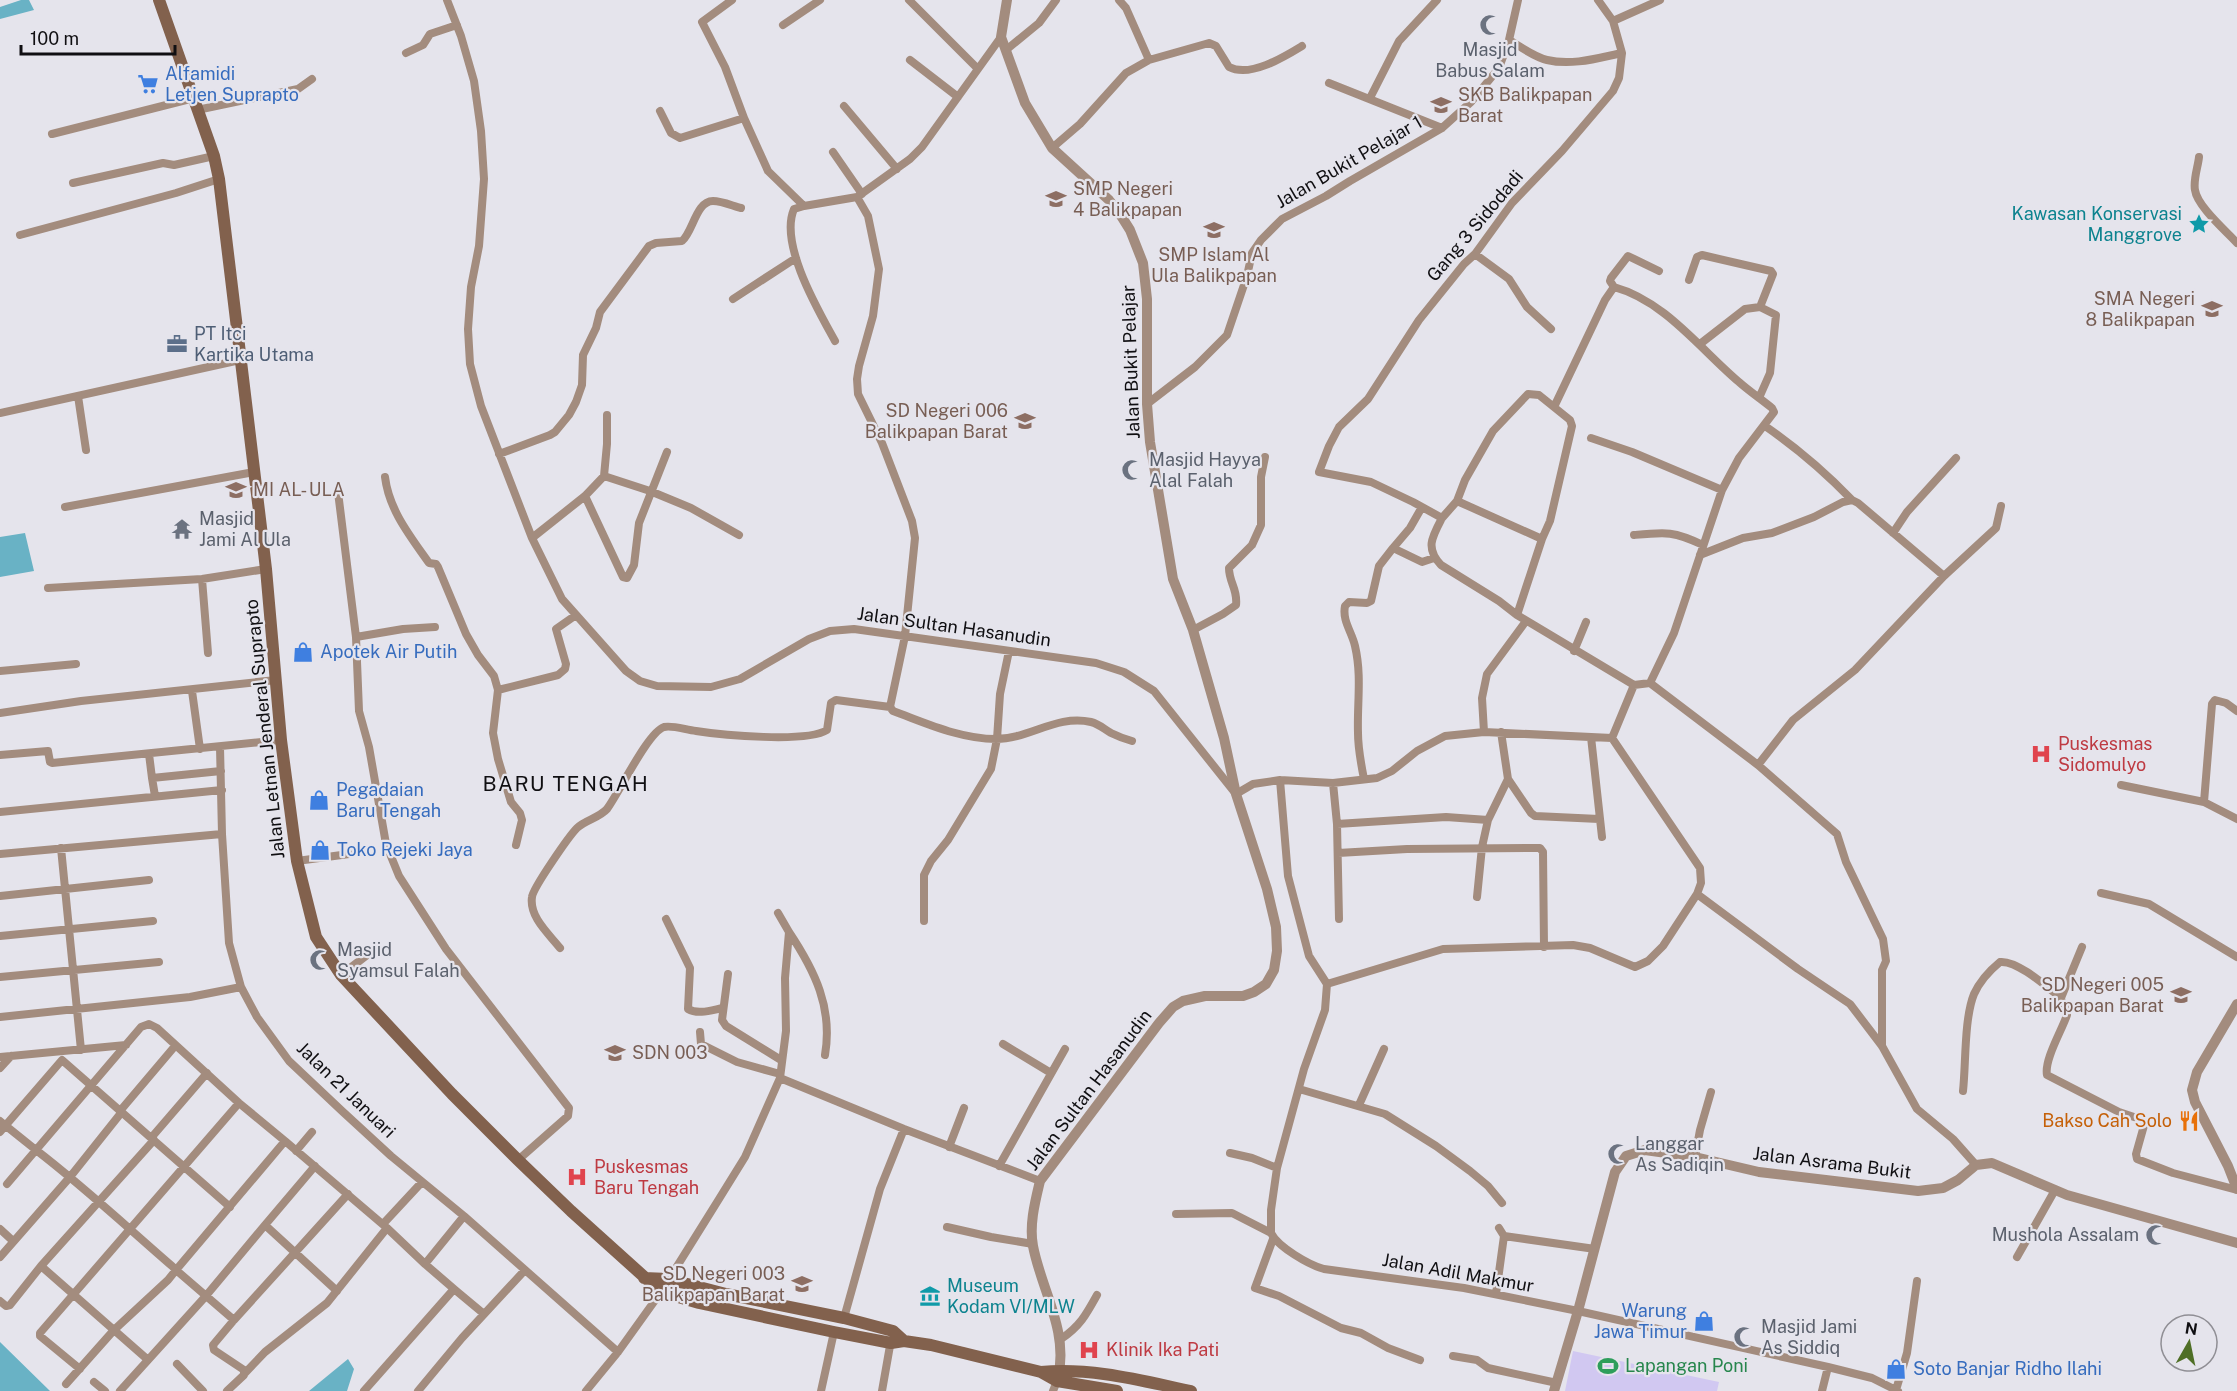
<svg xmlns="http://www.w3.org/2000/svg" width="2237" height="1391" viewBox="0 0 2237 1391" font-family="'Public Sans',sans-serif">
<rect width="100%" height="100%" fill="#e5e4ec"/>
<path fill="#d1c8f1" d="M1573,1351L1719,1382L1717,1391H1565Z"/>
<path fill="#69b2c5" d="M21,0H29L34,10L0,19V7Z
M25,533L34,571L0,577V537Z
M0,1342L50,1391H0Z
M348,1359L354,1369L347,1391H309Z"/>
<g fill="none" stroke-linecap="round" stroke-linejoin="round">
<path stroke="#a38c7e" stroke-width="8" d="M447,0L461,36L474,81L481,131L484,179L479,246L471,287L468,329L470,364L481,406L532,538L562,599L626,671L640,681L657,686L711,687L740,679L809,639L830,631L854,629L1096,663L1124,672L1154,691L1236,794L1253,784L1280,780L1333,783L1377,778L1392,771L1417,751L1445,736L1484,732L1612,738L1700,868L1701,883L1697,894L1663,946L1648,961L1635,967L1590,948L1573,945L1443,949L1327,984
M732,0L702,22L725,67L744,118L768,171L804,206L857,197L910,159L922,147L1001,37
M909,0L977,68
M1119,0L1126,8L1149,60
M1613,21L1660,0
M783,25L820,0
M1509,40C1521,47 1534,57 1547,60C1572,66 1598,58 1622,53
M1006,50L1039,23L1056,0
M406,53L423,45L430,34L457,25
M910,60L958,97
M1329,83L1442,128
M1370,98L1399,41L1437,0
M844,106L897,169
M197,110L298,89L312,79
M660,111L671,133L680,138L744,118
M52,134L194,98
M1052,148L1080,124L1126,73L1149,60L1209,43L1216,46L1229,67C1250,78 1284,57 1302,46
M833,152L862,194
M2199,157C2198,167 2193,180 2195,190C2197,206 2226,231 2237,243
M73,183L163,163L174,165L214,156
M857,197L868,216L879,269L873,316L859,366L857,379L858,394L882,443L912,521L915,538L905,636L890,707L893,711C926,723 960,739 996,739C1029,739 1057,714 1091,722C1099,724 1104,729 1111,733C1117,736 1125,739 1132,741
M804,206L794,209C779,244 818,310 835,341
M20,235L176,193L219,179
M1475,254L1509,279L1527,307L1551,329
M1689,280L1697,257L1702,255L1771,271L1773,274L1760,307
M1614,287L1610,281L1611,278L1628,256L1659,271
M733,299L796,258
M1700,344L1745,309L1760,307L1776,315L1770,373L1759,398
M78,396L86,450
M1147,404L1195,367L1227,335L1247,276L1252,253L1261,240L1282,219L1326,196L1350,181L1442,128L1471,102L1499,68L1509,40L1518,0
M1554,407L1605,300L1614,287C1665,301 1700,349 1739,382C1749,391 1761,399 1772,408L1774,412L1739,458L1722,490L1674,633L1650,683L1634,685L1612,738
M0,413L240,360
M1765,426C1797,448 1825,472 1852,500
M1591,438L1632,452L1722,490
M499,454L550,435L555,432L569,415L576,402L582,385L583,355L596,328L600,312L649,246L656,243L682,241C693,232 696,201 713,201C722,201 733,206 741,208
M604,476L607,444V415
M385,477C389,510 410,536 429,563L436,564L438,567L466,634L478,655L494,676L498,690L493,733L498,759L511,802L520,813L522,820L516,845
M338,492L356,637L359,711L369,747L386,844L399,876L446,949L569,1108L568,1116L518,1160
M585,496L623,577L627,578L634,565L639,523L667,452
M1457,501L1542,539L1517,615L1634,685
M65,507L254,472
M1442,518C1432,537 1425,548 1441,565L1499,601L1517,615
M1893,533L1907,512L1956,458
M1634,535C1666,532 1674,531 1703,545
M532,538L585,496L604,476L650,491L691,508L739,535
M1542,539L1550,521L1572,426L1570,420L1539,395L1528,394L1493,431L1465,480L1457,501L1442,518L1413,502L1371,482L1319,472L1329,446L1339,427L1368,399L1419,320L1464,264L1475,254L1512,203L1562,151L1613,91L1619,78L1622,53L1613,21L1598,0
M1393,548L1410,528L1422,507
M1700,555L1743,538L1772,533L1814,517L1843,502L1852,500L1858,503L1944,576
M202,579L208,653
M48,588L202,579L266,569
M1193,630L1223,614L1236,605C1238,589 1229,583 1229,568L1252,545L1261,525V477L1265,457
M356,637L403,629L435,627
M1574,651L1586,622
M0,671L76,664
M1650,683L1758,765L1837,834L1846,862L1883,939L1886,961L1882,970V1046
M498,690L558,675L565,669L566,664L556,629L576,615
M192,691L200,749
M0,713L81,701L276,680
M1484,732L1482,698L1487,674L1526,621
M1591,737L1602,837
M220,747L222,834L229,943L241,987L257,1017L289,1061L342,1111L391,1156L464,1216L618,1352
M149,754L152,778L221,771
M0,755L48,751L50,762L52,763L281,740
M1758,765L1793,720L1855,670L1944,576L1996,528L2001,506
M152,778L155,796
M1364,779C1361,764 1358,749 1358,733C1357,703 1362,676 1355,646C1352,632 1342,621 1345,606L1349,602L1367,603L1371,601L1379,566L1393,548L1422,562L1434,558
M1508,779L1531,813L1535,816L1599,819
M1280,780L1288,876L1309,956L1327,984
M1333,783L1337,824L1339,919
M2121,785L2204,802L2237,819
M2204,802L2212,704L2215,700L2226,703L2237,711
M0,812L222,790
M1337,824L1446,817L1488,820
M61,848L81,1050
M1338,853L1407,849L1540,848L1543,852L1544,947
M0,854L222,834
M297,861L349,854
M2101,893L2149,904L2237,957
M1697,894L1798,969L1850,1004L1882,1046L1917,1109L1953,1139L1976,1165
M0,896L149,880
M1477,897L1482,847L1488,820L1508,779L1501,732
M778,913L789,932L785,978L786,1031L780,1078
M666,919L690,968L688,1009C698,1015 712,1010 723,1008
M924,921V875L931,861L948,840L991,769L997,739L1000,694L1009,651
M789,932C815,971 833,1008 825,1055
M0,936L153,921
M2082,947L2061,998L2062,1003L2067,1008V1015C2062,1030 2044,1060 2047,1075L2119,1112L2143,1120L2145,1122L2136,1154L2137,1159L2173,1173L2237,1190
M560,948C549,934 529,917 532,897C533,888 569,836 577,828C585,820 599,818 607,809C619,793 648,732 664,727C673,725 686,730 696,731C721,735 807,743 827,730L831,703L836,700L890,707
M728,974L722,1020L726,1026L781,1060
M341,975L371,952
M0,977L159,962
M1327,984L1325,1010L1304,1069L1277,1168L1271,1210V1233C1278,1247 1309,1265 1324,1269L1464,1288L1578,1311L1828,1367L1872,1378L1898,1391
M0,1017L190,997L241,987
M700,1032L701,1044L737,1062L780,1074
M1003,1044L1051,1073
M0,1057L126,1045
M0,1068L11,1056
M1299,1089L1385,1114L1436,1146L1470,1171L1488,1186L1502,1203
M1963,1091C1966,1064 1964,1019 1974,994C1980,981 1989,971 2000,962C2017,960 2047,987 2061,998
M1359,1105L1384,1049
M120,1111L175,1046
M0,1121L36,1150L7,1184
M0,1132L62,1060L230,1207
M151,1138L207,1073
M285,1141L387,1228
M949,1147L964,1108
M296,1151L312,1132
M1230,1153L1252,1158L1277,1168
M1695,1157L1700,1130L1711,1092
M999,1166L1065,1049
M1176,1214L1232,1213L1271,1233
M383,1224L422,1182
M265,1225L315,1166
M947,1227L991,1237L1033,1244
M1499,1228L1504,1236
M0,1229L13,1241
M1273,1239L1255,1288L1279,1296L1341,1328L1361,1333L1388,1348L1420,1360
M0,1257L70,1177L121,1113
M2017,1257L2055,1190
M425,1264L454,1289
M1496,1294L1504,1236L1595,1249
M0,1301L6,1306L10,1305L41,1266
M844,1318L880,1189L904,1129
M234,1320L348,1194
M1061,1339C1080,1326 1086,1315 1097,1295
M1453,1356L1477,1360L1488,1368L1557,1383
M147,1359L41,1266L154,1140
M177,1364L203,1391
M80,1369L40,1336V1333L239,1103
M245,1373L265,1352L327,1303L387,1228L425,1264L464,1216
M94,1382L105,1391
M66,1384L114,1330L168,1280L176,1270L285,1141L239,1103L157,1028L149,1024L141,1027L36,1150C83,1186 127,1227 172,1266L176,1270L234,1320L213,1345L214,1350L244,1370V1375L227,1391
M1896,1390L1907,1353L1917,1281
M120,1391L205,1297L265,1225L337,1291
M364,1391L454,1289L484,1314
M418,1391L462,1338L525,1270
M586,1391L618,1352L661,1292L719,1199L745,1157L780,1078L904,1129L1040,1181
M821,1391L834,1332
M882,1391L891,1340
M1053,1391L1057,1381
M1822,1391L1828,1367"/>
<path stroke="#a38c7e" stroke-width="10" d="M1007,0L1001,37L1025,103L1052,148L1109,200L1120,214L1130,230L1143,263L1147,299V404L1150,442L1173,579L1193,630L1224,738L1236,794L1267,889L1276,927L1277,951L1274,970L1266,984L1254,992L1243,996H1205L1183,1001L1173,1007L1159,1023L1040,1181C1035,1202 1029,1225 1033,1246C1041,1289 1069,1331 1058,1377
M2237,1004L2197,1072L2192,1090L2195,1102L2228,1166L2237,1189
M1554,1391L1578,1311L1615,1172L1626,1156L1645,1150L1695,1157L1759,1172L1918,1191L1943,1188L1958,1180L1976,1165L1992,1163L2067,1195L2237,1243"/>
<path stroke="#82614d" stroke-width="12" d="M159,0L214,156L219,179L266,569L281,740L297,861L316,937L341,975L452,1094L518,1160L571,1211L661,1292L699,1303L834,1332L891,1343L904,1341L931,1345L1041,1372L1057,1381L1117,1391
M644,1278L668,1279L726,1294L844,1318L893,1331L904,1341
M1041,1372C1091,1367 1143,1381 1191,1391"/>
</g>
<defs>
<g id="mosque-bare" transform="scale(1.62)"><path d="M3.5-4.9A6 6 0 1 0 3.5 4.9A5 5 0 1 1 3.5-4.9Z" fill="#6b7280" stroke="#e5e4ec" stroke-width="2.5" paint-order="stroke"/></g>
<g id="supermarket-bare" transform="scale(1.62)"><path d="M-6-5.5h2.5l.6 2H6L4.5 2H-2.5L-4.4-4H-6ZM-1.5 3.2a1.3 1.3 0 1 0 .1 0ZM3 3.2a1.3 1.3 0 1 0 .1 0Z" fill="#3f7fe0" stroke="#e5e4ec" stroke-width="2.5" paint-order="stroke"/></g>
<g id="school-bare" transform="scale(1.62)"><path d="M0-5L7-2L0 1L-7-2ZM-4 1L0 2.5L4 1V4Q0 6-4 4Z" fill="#8d6e63" stroke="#e5e4ec" stroke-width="2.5" paint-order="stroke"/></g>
<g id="sight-bare" transform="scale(1.62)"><path d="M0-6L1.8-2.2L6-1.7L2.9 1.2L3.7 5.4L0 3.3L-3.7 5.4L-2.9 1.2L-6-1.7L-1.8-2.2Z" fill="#0f9aa8" stroke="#e5e4ec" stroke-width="2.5" paint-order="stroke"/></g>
<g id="office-bare" transform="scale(1.62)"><path d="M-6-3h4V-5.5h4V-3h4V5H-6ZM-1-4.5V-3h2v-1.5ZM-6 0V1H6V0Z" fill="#5c6f8a" stroke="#e5e4ec" stroke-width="2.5" paint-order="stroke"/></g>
<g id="temple-bare" transform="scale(1.62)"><path d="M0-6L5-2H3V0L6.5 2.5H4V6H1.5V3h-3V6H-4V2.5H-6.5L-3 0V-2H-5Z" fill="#6b7280" stroke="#e5e4ec" stroke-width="2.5" paint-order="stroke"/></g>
<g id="shop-bare" transform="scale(1.62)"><path d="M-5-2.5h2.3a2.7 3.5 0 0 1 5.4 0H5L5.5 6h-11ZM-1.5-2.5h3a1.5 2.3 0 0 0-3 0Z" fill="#3f7fe0" stroke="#e5e4ec" stroke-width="2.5" paint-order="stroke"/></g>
<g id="hospital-bare" transform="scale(1.62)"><path d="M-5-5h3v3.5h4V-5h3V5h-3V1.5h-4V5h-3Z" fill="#e0444e" stroke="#e5e4ec" stroke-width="2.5" paint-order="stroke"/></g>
<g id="restaurant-bare" transform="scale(1.62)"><path d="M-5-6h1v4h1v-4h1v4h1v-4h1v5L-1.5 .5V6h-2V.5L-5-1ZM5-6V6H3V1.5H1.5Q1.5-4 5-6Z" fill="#e8710a" stroke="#e5e4ec" stroke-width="2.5" paint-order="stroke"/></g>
<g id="museum-bare" transform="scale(1.62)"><path d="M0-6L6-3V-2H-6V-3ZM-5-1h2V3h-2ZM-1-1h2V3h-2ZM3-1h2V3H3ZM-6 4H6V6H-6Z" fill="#0f9aa8" stroke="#e5e4ec" stroke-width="2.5" paint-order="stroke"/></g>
<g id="stadium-bare" transform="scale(1.62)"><path d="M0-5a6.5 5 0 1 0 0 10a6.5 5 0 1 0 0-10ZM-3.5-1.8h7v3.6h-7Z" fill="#2e9e5b" stroke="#e5e4ec" stroke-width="2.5" paint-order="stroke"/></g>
</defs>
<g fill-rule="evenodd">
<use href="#mosque-bare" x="1490" y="25"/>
<use href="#supermarket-bare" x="148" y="84"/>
<use href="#school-bare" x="1441" y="105"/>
<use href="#school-bare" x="1056" y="199"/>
<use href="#sight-bare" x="2199" y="224"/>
<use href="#school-bare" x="1214" y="230"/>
<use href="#school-bare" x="2212" y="309"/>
<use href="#office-bare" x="177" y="344"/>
<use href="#school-bare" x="1025" y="421"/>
<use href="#mosque-bare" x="1132" y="470"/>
<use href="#school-bare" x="236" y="490"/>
<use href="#temple-bare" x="182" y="529"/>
<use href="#shop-bare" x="303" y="652"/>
<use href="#hospital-bare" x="2041" y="754"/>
<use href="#shop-bare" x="319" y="800"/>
<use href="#shop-bare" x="320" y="850"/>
<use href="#mosque-bare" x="320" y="960"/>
<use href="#school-bare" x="2181" y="995"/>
<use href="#school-bare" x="615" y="1053"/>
<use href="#restaurant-bare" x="2189" y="1121"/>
<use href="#mosque-bare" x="1618" y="1154"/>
<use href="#hospital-bare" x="577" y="1177"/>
<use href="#mosque-bare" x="2156" y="1235"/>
<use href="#school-bare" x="802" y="1284"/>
<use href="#museum-bare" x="930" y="1296"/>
<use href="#shop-bare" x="1704" y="1321"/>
<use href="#mosque-bare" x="1744" y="1337"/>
<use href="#hospital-bare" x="1089" y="1350"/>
<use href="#stadium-bare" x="1608" y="1366"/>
<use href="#shop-bare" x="1896" y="1369"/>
</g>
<g text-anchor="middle" stroke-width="4.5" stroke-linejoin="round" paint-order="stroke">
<g font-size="18" fill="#5b616d" stroke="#e5e4ec" text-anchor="start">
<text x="1490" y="56" text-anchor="middle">Masjid<tspan x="1490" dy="21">Babus Salam</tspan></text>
<text x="1149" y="466">Masjid Hayya<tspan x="1149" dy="21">Alal Falah</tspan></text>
<text x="199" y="525">Masjid<tspan x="199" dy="21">Jami Al Ula</tspan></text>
<text x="337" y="956">Masjid<tspan x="337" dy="21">Syamsul Falah</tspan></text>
<text x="1635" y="1150">Langgar<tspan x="1635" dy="21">As Sadiqin</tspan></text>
<text x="2139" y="1241" text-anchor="end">Mushola Assalam</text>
<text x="1761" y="1333">Masjid Jami<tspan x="1761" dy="21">As Siddiq</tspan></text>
</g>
<g font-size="18" fill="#366cbe" stroke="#e5e4ec" text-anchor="start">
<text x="165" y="80">Alfamidi<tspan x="165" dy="21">Letjen Suprapto</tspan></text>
<text x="320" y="658">Apotek Air Putih</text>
<text x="336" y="796">Pegadaian<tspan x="336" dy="21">Baru Tengah</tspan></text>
<text x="337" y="856">Toko Rejeki Jaya</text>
<text x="1687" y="1317" text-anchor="end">Warung<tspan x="1687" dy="21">Jawa Timur</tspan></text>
<text x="1913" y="1375">Soto Banjar Ridho Ilahi</text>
</g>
<g font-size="18" fill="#785e54" stroke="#e5e4ec" text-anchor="start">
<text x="1458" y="101">SKB Balikpapan<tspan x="1458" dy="21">Barat</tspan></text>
<text x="1073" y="195">SMP Negeri<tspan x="1073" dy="21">4 Balikpapan</tspan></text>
<text x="1214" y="261" text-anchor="middle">SMP Islam Al<tspan x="1214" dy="21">Ula Balikpapan</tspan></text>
<text x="2195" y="305" text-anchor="end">SMA Negeri<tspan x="2195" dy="21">8 Balikpapan</tspan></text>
<text x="1008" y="417" text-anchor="end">SD Negeri 006<tspan x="1008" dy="21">Balikpapan Barat</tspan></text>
<text x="253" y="496">MI AL- ULA</text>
<text x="2164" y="991" text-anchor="end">SD Negeri 005<tspan x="2164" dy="21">Balikpapan Barat</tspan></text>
<text x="632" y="1059">SDN 003</text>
<text x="785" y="1280" text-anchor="end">SD Negeri 003<tspan x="785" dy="21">Balikpapan Barat</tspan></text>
</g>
<g font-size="18" fill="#100f12" stroke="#e5e4ec">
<text transform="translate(1349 162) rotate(-30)" y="6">Jalan Bukit Pelajar 1</text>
<text transform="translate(1475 226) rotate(-50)" y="6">Gang 3 Sidodadi</text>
<text transform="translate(1131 362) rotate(-92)" y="6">Jalan Bukit Pelajar</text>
<text transform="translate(954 627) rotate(8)" y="6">Jalan Sultan Hasanudin</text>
<text transform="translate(265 729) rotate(-96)" y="6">Jalan Letnan Jenderal Suprapto</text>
<text transform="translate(346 1090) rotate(44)" y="6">Jalan 21 Januari</text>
<text transform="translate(1089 1090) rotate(-53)" y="6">Jalan Sultan Hasanudin</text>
<text transform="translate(1832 1163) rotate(7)" y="6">Jalan Asrama Bukit</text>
<text transform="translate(1458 1273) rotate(10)" y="6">Jalan Adil Makmur</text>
</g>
<g font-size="18" fill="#0d838f" stroke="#e5e4ec" text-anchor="end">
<text x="2182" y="220">Kawasan Konservasi<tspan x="2182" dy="21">Manggrove</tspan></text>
<text x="947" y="1292" text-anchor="start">Museum<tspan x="947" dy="21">Kodam VI/MLW</tspan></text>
</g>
<g font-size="18" fill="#4e5e75" stroke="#e5e4ec" text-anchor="start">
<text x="194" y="340">PT Itci<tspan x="194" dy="21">Kartika Utama</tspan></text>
</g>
<g font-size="18" fill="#be3a42" stroke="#e5e4ec" text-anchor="start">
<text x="2058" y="750">Puskesmas<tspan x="2058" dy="21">Sidomulyo</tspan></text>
<text x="594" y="1173">Puskesmas<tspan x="594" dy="21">Baru Tengah</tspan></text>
<text x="1106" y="1356">Klinik Ika Pati</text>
</g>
<g font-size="18" fill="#c56008" stroke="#e5e4ec" text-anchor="end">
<text x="2172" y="1127">Bakso Cah Solo</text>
</g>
<g font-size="18" fill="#27864d" stroke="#e5e4ec" text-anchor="start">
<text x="1625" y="1372">Lapangan Poni</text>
</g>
<g font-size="21" letter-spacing="1.5" fill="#100f12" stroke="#e5e4ec">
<text x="566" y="791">BARU TENGAH</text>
</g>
</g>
<g transform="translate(2189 1343) rotate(9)"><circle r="28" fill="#e5e4ec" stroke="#908f95" stroke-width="1.5"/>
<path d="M0-4.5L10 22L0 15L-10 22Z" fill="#4f6f26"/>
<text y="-9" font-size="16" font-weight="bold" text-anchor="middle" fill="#100f12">N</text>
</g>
<path d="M21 45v9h154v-9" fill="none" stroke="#100f12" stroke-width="3"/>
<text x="30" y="45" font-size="18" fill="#100f12" stroke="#e5e4ec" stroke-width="4.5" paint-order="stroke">100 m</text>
</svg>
